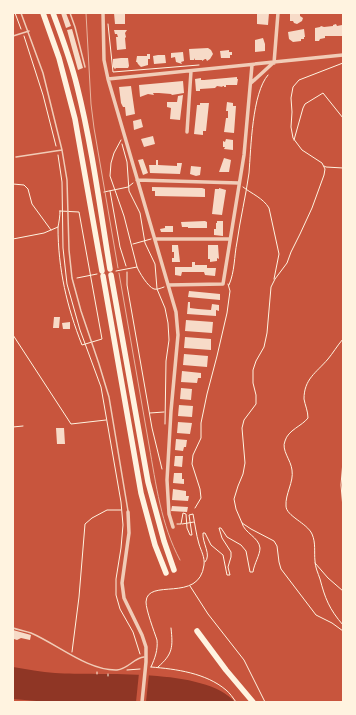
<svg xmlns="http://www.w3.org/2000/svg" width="356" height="715" viewBox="0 0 356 715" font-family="'Nunito Sans',sans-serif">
<rect width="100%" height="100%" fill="#c8553d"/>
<path fill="#8f3625" d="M13,667C27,669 41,672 55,673C100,676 205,667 235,702H48L13,699Z"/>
<path fill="#c8553d" d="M139,673L149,674L146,702H136Z"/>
<path fill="#f7dbc8" d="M61,13H66L71,26L66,28Z
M114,13H125V24H115Z
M257,13H269L268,25L257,24Z
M290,13H300V16L303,18L302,21L297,24L294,23L293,21H290Z
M336,24L337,26L342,25L343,36H325V38L320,39L319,41H315V28L320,27L321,26L324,27L333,26V25Z
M72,29L83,68L78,70L67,30Z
M304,29L305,37H304V39H301V41L293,42L289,39L288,32Z
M114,30H127L125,33L126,37L125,38L126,49L117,50L116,37H118L117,34H115Z
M263,38L265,44V51L255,52V40Z
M208,48L211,50L213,54L210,59L207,61L206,59H205L202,61V60H195V58L194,60H190L189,49Z
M229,50V52H232V55H230V58H221L220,51Z
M183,52L184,61L181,62L182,64L176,62L175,57L171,58V53Z
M147,54H150V59H148V65L141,67L138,64L137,62H136L137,56H147Z
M158,55H165L166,63L154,64L153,56Z
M121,58H128L129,66L128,68H116L115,69L113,67V59Z
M237,77V79H238L237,85H226V87H224V86H222L223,87L217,86L215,88L200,89V91H196L195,79L201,78V80H204Z
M183,81L184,93L172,95L171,94L159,93H153L154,95L148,94L140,97L139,85Z
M131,86L135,114L126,116L125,107H123L121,103L119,87Z
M183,95L180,120L170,119L171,108L167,107V102H177L178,96Z
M227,102L233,103V106H236L234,133L224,132L226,118H228V111H226Z
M200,103H209L206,131H203V135L194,134L197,105H200Z
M141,119L143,127L134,130L133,121Z
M153,136L155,144L144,147L141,139Z
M226,139L233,140V150L224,149L225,147H223V141L225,142Z
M224,158L231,160L229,172H219Z
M143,159L148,173L143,175L138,160Z
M156,160H158V165L177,166V163H182L180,174L150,173L149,165H156Z
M191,166L201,167L200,175L196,176L190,174Z
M152,187L202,188L205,189V197L155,196V191H152Z
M219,188L226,190L222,215L212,214L215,189H219Z
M205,221L207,222V228H188V227H182L181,222Z
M217,221H223V236L214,235V229H216V223H217Z
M165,226H173V232H161L160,229L165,228Z
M172,245H178L180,262H172V258H174V252H172Z
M208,245H218L219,259L217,258V261L210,262V259H208Z
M192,262H195V265H207V268H216L215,276L205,275L204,272H182L181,276L175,275V267H192Z
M189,291L220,294V300L188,297Z
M188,302H190V308L198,309L211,310L212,304L219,305V311L216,310V316L187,314Z
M54,317H60L59,328H53Z
M186,320L213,322L212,333L185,331Z
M70,322V329H63L62,323Z
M185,337L211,339V350L184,348Z
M184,354L208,356L207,367L183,365Z
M182,371L201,373V378H198L197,383L181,382Z
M181,388L192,389L191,400L180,399Z
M179,405L193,406L192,417L178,416Z
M178,422L192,423L190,434L177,433Z
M56,428H64L65,444H57Z
M176,439L187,440L186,447H184L183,451L175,450Z
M175,456H183L182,467L174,466Z
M174,473H182V479H184V484L173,483Z
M173,489L186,491V496H189L188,501L172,500Z
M172,506L188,507L187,512L171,511Z
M13,630L31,635L30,640L21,638L17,640L14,639Z"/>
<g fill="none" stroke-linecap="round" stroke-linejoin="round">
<path stroke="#fff3e0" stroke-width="1" d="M15,13L21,29
M108,24L113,72L199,65
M24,36L43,95L56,146
M343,63L299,80L293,87L291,98L292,112L291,127L293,138L302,150L322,163L325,169L324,175L312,208L300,234L291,252L287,263L275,279L271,287L267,333L264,347L256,361L253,370V383L256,395V404L244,420L242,428L245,463L243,474L238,486L234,499L236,509L242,523L251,529L274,541L277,546L279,562L281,569L316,615L332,623L343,631
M294,140L303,108L305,104L323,93L343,118
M122,144L127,162L129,191L140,213L145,243L155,264L157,289L165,308L168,323L169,340L166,361L165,424
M58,155L62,182L63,248L67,284L80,330L101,387L121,502L123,525L121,548L116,579V595L120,609L133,632L140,654
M324,166L326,167L343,168
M13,184L24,185L28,189L32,204L51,230
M243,187C252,194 263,198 269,208L279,254L274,279
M110,191L120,247L126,266
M104,192L128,187L133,183
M60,211L79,212L102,339L82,345C67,307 58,269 58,227C59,222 60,216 60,211Z
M13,239L44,233L58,227
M133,244L151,239
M137,267C139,272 148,287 154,289C157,290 161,288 164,287
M116,271L137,267L124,216L110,176L111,163L114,153L121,140
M127,272V285L152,428L162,469
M77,278L97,274
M229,285C235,271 234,257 237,242C240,220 246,195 249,173C251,148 252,93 268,75
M13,335L71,424L106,420
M343,339C337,346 333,353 328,359C316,373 304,379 304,399C305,405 308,411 308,418C302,426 288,430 285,441C281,450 291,460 292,470C294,482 285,494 286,506C286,516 307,523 312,534C316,543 314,552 315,561C315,567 318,573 320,579C325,598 329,609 343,625
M150,413L164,412
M13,427L23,426
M343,461L341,485L343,508
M195,508L201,498L200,489L192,464L193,455L201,438V423L207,394L217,356L227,313L230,291L228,284
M182,524L194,522
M343,555V568
M205,562C212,555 202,543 203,533H205L211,545L223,555L227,575H230L228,567L231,557V552L222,538L219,528H221L227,537L241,545L246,551L250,572H253C254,564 260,555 260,548C259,537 244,533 242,523
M315,563L328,578L343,591
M190,586L208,614L244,660L265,702
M72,652L79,597L85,524L92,518L107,510H121
M151,667C155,658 158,650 157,640C154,631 146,610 146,602C147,577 199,604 204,565C205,557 201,551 199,544C196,534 195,524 193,514L189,515L192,535H190L187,528L186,514L183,513L181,524H177
M151,667C176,669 206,673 226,690C230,693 233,698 236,702
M158,667C173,654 173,647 171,628
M127,670L140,669
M97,674V672
M108,676V674"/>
<path stroke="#f1ccb7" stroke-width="1.5" d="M21,13L43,73L62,150L67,180L69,250L72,278L81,311L99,364L109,397L128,511
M70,13L75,27L85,67
M13,36L29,31
M16,157L62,150
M13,628C19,630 25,631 31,633C57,644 88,671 117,670C128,669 134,658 144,657"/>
<path stroke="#f1ccb7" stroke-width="3.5" d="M103,13L104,60L108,79L176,312L178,335L171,411L167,480L169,514L173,527
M274,63L278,13
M108,79L343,55
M251,83L273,63
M187,132L191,71
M137,180L239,183
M155,239H230
M168,285L223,284L244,155L252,65
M128,512L129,533L122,583L124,598L142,635L146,647V662L142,702"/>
<path stroke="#fff3e0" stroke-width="5.5" d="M43,13L59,58L75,119L102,271
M53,13C62,37 71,61 77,86C92,146 100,208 110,269
M111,275L148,482L164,541L174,570
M103,276L141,493L155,545L166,573
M197,631L226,670L253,702"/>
<path stroke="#e9b49f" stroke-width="1" d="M86,13L91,104L94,128L118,268
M119,273C129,330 139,388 149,445C156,484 161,525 180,560"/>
</g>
<rect width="356" height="715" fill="none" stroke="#fff3e0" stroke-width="28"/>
</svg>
